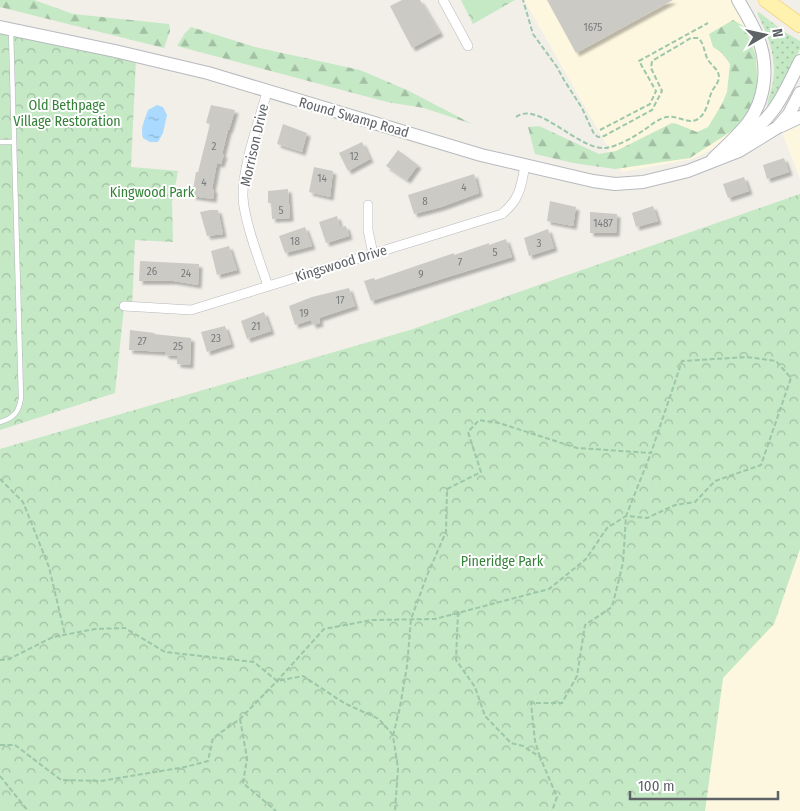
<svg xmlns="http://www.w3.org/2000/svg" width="800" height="811" viewBox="0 0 800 811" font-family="'Fira Sans Condensed',sans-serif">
<defs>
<pattern id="grass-dots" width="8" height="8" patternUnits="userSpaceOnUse" patternTransform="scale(1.25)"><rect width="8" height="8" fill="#c5e8c5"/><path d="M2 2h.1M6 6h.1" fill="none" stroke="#a3c0a4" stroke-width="1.8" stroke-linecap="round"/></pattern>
<pattern id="forest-firs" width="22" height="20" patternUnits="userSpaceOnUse" patternTransform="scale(1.25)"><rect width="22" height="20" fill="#c5e8c5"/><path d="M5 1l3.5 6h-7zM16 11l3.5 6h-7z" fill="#a3c0a4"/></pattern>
<pattern id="park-crowns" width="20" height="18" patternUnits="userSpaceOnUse" patternTransform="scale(1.25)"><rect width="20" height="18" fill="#c5e8c5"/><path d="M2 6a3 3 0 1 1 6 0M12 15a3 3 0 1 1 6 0" fill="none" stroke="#a3c0a4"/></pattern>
<pattern id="water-ripples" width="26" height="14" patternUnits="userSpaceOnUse" patternTransform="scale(1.25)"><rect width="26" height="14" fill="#aadaff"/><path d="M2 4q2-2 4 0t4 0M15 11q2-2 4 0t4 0" fill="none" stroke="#8eb4d2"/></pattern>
<filter id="shadow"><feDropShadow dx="3.5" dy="3.5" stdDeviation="1" flood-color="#0004"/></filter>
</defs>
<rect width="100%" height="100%" fill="#f1efe8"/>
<path fill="#fef7e0" d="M524,0H734L756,40L761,71L758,105L729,141L692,159L622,172Z
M800,123V179L782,132Z
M800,549V811H705L723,678Z"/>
<path fill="url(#grass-dots)" d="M759,12L783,31L800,41V49L776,98L767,110C767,101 771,91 773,82C777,57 768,35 757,13Z"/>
<path fill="url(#forest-firs)" d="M0,0H34L73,14L169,24L170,31L164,48L0,7Z
M733,20L745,27L756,56L758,94L744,123L690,158L615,169L573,163L535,154L528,127L539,126L599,154L616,151L672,123L677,124L697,132L708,127L722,104L727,92L730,64L722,53L713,47L709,34Z
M191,27L255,47L360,70L407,90L472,124L424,108L387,102L177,46L185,33Z"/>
<path fill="url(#park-crowns)" d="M461,0H515L473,24Z
M0,31L136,58L131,167L178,171L172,203L173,242L135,240L132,307H124L115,393L0,430Z
M800,194V549L774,624L723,678L705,811H0V449L410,330Z"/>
<path fill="#c5e8c5" d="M473,0H506L479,15L472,1Z"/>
<path fill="url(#water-ripples)" d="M157,105L163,107L167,115L163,133L158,142H150L143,138C140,128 145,119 148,110Z"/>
<path fill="#cccac5" filter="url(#shadow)" d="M402,0H420L440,33L412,48L390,6Z
M547,0H673L576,53Z
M211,105L235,110L229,130H228L222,154H224L221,164L217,163L212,189H214L213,199L192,196L196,172H198L210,124L206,123Z
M283,124L307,133L302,152L277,144Z
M362,142L370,159L348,171L339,153Z
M398,150L418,165L407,180L386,166Z
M784,158L789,172L767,179L763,165Z
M314,167L333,171L330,197L309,192Z
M474,174L479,193L441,207L414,214L408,195Z
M744,177L749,191L728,198L723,184Z
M288,189L290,218L272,219L271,203H268V191Z
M550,201L576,207L573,226L547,221Z
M653,206L658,221L636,227L632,213Z
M210,210H218L223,234L207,236L200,212Z
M590,212L617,214L616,233H590Z
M337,216L340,227L346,226L349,236L326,243L319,222Z
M305,227L312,246L285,253L279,236Z
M548,229L554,248L529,256L524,238Z
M506,239L512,257L371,301L364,281L374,278L375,280L454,253V255L489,243V245Z
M229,246L237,270L217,275L211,251Z
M140,261L199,264L198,285L174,281H139Z
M349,288L355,306L319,318L320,323L313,325L311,320L295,325L289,306L312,297Z
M264,312L271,331L247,339L241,321Z
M225,326L231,344L207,352L201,332Z
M130,330L155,333L154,334L191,338L190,365L177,364V356L165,355V352L129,350Z"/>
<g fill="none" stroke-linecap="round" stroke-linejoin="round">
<g stroke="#b5b8bc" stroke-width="5.5">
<path id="lane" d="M0,142H14
M0,422C14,418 19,412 21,398L11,31"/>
</g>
<g stroke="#b5b8bc" stroke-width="10">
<path id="street" d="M443,0L468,46
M267,92C259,121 242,168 243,197C244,221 260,262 268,286
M368,205V230L373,254
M124,306L191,310L502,214C520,199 521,187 525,165"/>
</g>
<g stroke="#b6babf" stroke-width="14">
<path id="secondary" d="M0,27L115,51L208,73L481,155L593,181L615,184L643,182L688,171L739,151L778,127L789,114L800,93
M781,126L800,117
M738,143C774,118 782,98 800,61
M713,159C725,147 738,136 748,123C766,99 769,65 758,38C753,25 745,12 738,0"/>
</g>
<g stroke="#f2c960" stroke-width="16">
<path id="primary" d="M766,0L800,25"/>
</g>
<path stroke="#9cc7a9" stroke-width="2" stroke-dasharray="5 2.5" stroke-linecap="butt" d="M516,117C538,100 579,151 606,148C618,146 634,137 644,130C650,126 655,121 663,118C675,113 685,124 696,120C707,115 708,100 712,91C715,86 719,82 719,77C719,69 710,65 707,58C704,51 704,43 698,38H691L652,61L651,68L662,91L652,110L604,136L598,137L594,134L582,108L564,80L557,67L533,34L523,0
M600,130L650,104L656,91L639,61L708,23
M0,479L23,502L49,567L65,635
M458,612L456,660L475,687L485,716L511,743L523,746L540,757L557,797L552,811
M0,660L9,659L53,637L95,629L125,628L165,652L254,662L277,681L303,676L344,703L379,719L393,735
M240,719L247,758L243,783L276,811
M0,745H15L61,780L101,781L185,767L208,761L213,738L240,719L277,681L324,629L372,620L435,619L549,589L586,559L607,528L626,516L647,518L675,505L695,502L715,481L761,465L791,378L776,361L747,357L682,361L651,453L577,448L499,423L479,420L468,432L481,472L447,489L446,532L428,573L411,619L407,666L400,707L393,736L398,768L395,811
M540,757L535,741L531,703H562L577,676L585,625L612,607L623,563L626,516L651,453
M0,776L28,811"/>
<use href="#lane" stroke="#fff" stroke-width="4.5"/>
<use href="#street" stroke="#fff" stroke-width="9"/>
<use href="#secondary" stroke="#fff" stroke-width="12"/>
<use href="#primary" stroke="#fff2af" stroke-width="15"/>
</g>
<g text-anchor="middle" stroke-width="4" stroke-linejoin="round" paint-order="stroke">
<g font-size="11" fill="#7a7d7f">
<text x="593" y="31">1675</text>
<text x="214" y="150">2</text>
<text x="354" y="160">12</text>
<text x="322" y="182">14</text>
<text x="204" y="186">4</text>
<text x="464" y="191">4</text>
<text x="425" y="205">8</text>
<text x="281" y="214">5</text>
<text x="603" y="227">1487</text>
<text x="295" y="245">18</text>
<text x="539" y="247">3</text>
<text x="495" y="256">5</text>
<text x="460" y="266">7</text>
<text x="152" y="275">26</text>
<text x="186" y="277">24</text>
<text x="421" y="278">9</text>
<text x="340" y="304">17</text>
<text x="304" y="317">19</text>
<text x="256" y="330">21</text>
<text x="216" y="342">23</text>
<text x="142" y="345">27</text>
<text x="178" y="350">25</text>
</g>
<g font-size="14" fill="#348238" stroke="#fff">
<text x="67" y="110">Old Bethpage<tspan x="67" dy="16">Village Restoration</tspan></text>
<text x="152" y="197">Kingwood Park</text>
<text x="502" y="566">Pineridge Park</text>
</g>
<g font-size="14" fill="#5f6368" stroke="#fff">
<text transform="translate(354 117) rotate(16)" y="5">Round Swamp Road</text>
<text transform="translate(254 145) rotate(-77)" y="5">Morrison Drive</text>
<text transform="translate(341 263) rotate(-17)" y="5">Kingswood Drive</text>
</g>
</g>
<g transform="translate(765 35) rotate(81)" stroke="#ffffff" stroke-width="4" paint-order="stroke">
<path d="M0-4L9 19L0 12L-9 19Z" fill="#5f6368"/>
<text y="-8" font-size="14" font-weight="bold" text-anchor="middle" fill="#5f6368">N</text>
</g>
<path d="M630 791v8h148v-8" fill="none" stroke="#5f6368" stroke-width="2.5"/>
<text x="638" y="791" font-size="15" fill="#5f6368" stroke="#ffffff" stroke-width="4" paint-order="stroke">100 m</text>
</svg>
